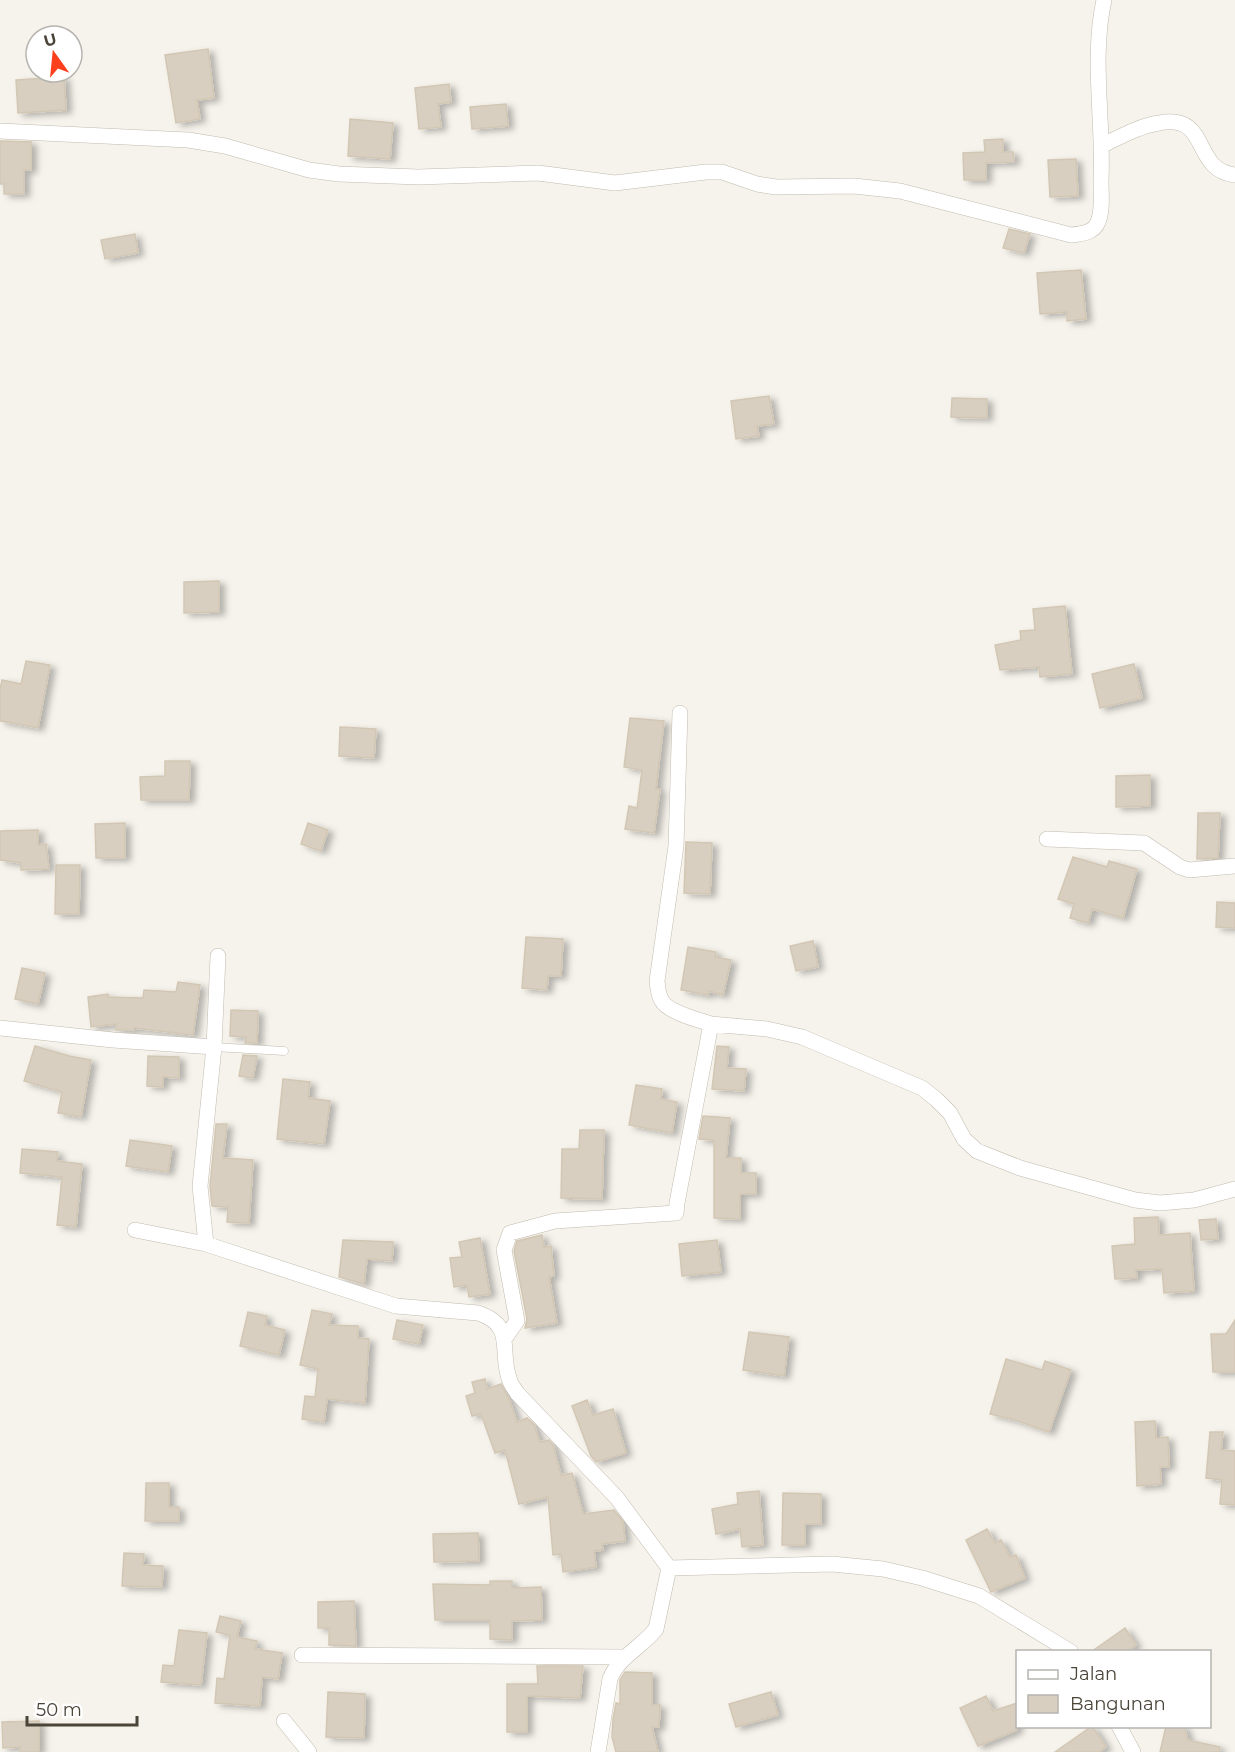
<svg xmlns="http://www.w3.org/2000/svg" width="1235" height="1752" viewBox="0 0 1235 1752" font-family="Montserrat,sans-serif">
<defs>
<filter id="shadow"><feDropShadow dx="5.5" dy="3" stdDeviation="3" flood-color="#0004"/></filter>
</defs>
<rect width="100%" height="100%" fill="#f6f3ec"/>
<path fill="#d8cfc1" stroke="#d3c7b4" stroke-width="1.5" filter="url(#shadow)" d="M208,49L214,98L197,100L200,119L176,123L165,55Z
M64,77L66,110L18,113L16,80Z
M449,84L451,102L438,104L441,127L419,129L415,88Z
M506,104L508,126L472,129L470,107Z
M350,119L393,123L390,159L348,156Z
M1003,139V152H1013L1014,162L986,163V180H964L963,153L985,152L984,140Z
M0,141L31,142V170H24V194H4V184H0Z
M1076,159L1078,196L1050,197L1048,160Z
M1009,229L1030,234L1024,253L1003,248Z
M135,234L138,253L105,259L101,240Z
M1081,270L1086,319L1067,321V312L1040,314L1037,273Z
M769,396L774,424L757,426L759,436L736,439L731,401Z
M952,398L987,399V418L951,417Z
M219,581V612L184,613V582Z
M1065,606L1072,674L1040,677L1039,667L1000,670L995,645L1021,640L1020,631L1035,630L1033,609Z
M26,661L50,665L38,728L0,721V689L2,680L21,684Z
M1134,664L1142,698L1100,708L1092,674Z
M630,718L664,721L656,789H660L654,833L625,829L629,806L637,808L642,770L624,767Z
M340,727L376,729L374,758L339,756Z
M165,761H190L189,800H141L140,777L165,776Z
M1150,775V806L1116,807V776Z
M1198,813H1220L1218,858L1197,859Z
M125,823V858H96L95,824Z
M308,823L328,830L321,851L301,844Z
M38,830V845L46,844L49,869L21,870V863L0,860V831Z
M686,842L712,843L710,894L684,893Z
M1073,857L1107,867L1109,861L1137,869L1123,918L1092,909L1088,923L1070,918L1074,904L1058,899Z
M56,865H80L79,914H55Z
M1217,902L1235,903V928L1216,927Z
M526,937L563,939L561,976H548L547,990L522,988Z
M813,941L818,967L796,971L790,946Z
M688,947L716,952L715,957L731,960L723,995L709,991L708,995L681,990Z
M22,968L45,973L38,1004L15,999Z
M178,982L200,985L193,1035L134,1028V1030H116V1024L91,1027L88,997L108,994V997L143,998L144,990L176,992Z
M231,1010L258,1011L257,1043H245L246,1037L230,1036Z
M35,1046L69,1056L91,1060L81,1117L58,1113L62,1092L24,1081Z
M717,1046L729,1047L727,1068L746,1069L744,1091L712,1089Z
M243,1055L257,1056L253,1078L239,1076Z
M148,1056L179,1057V1078L163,1077V1087L147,1086Z
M283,1079L310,1082L308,1098L330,1101L324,1144L277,1139Z
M636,1085L662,1089L661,1099L677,1102L672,1133L629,1125Z
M703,1116L730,1118L726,1158H741V1173H756V1194H740V1219L714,1218V1140L699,1139Z
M216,1124H227L223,1158L253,1160L249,1223L227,1222L228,1207L212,1206L210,1186Z
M580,1130H604L602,1199L561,1198L562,1149H579Z
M130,1140L172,1146L168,1172L126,1166Z
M22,1149L58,1152L57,1161L82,1164L76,1227L57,1225L62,1177L20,1173Z
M1158,1217L1159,1235L1190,1233L1194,1291L1164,1293L1162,1269L1136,1270L1137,1278L1115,1279L1112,1246L1135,1244L1134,1218Z
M1216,1219L1218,1239L1201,1240L1199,1220Z
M542,1235L544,1247L551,1246L554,1276L549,1277L557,1323L525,1328L527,1319L514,1251L517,1241Z
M480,1238L490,1294L469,1297L467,1285L454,1287L450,1258L462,1257L459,1242Z
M343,1240L393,1242L392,1261L367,1259L364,1284L339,1277Z
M717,1240L721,1272L682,1276L679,1244Z
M312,1310L332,1314L329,1325L358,1326V1338L369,1339L365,1403L327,1399L324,1422L302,1419L305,1396L315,1397L318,1369L300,1365Z
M248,1312L267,1316L265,1325L285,1330L279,1355L240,1346Z
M397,1320L423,1325L419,1344L393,1339Z
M1235,1320V1372H1213L1211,1334H1226Z
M749,1332L789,1337L784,1376L743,1370Z
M1006,1359L1042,1370L1045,1361L1071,1370L1049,1432L1015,1420L990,1414Z
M485,1379L487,1389L501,1384L509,1399L517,1422L527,1418L534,1425L540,1442L549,1440L553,1445L561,1475L572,1473L583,1514L614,1510L623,1522L625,1541L602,1544L603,1550L594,1551L596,1567L563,1572L561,1554L553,1555L548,1497L519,1504L505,1450L495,1453L481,1414L472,1416L466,1396L475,1393L472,1382Z
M587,1400L593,1415L613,1409L626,1453L596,1462L591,1456L572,1406Z
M1155,1421L1156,1438L1168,1437L1169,1467H1160L1161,1484L1137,1486L1135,1422Z
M1210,1432H1223L1221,1450L1235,1451V1505L1220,1504L1222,1480L1206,1478Z
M146,1483H169V1507H179V1521H145Z
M759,1491L763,1545L742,1547L740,1529L716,1534L712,1509L738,1504L737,1493Z
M783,1493L821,1494V1524H805V1545H782Z
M987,1529L995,1543L1001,1540L1010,1557L1016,1555L1025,1578L991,1592L966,1540Z
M478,1533L479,1561L434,1562L433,1534Z
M124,1553L144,1554L143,1565L163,1566L162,1587L122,1586Z
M490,1581H512V1588L541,1587L542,1620L512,1621V1640L490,1639V1620H435L433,1584L490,1585Z
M354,1601L356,1646L329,1645V1628H318V1602Z
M220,1616L241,1621L237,1637L257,1641L255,1649L282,1653L278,1679L262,1677L260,1706L215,1703L217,1678L224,1679L230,1635L216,1632Z
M1125,1628L1136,1645L1127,1652H1091Z
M179,1630L207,1633L201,1685L161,1682L163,1665L174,1666Z
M537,1666H583L580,1698L527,1696V1732H507V1684H538Z
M625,1672L652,1673V1705H660L659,1727H652L658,1752H616L612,1737L613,1719L616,1703L620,1704V1680Z
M328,1692L365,1694L364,1738L326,1737Z
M771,1692L778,1715L736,1727L729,1704Z
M986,1696L993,1711L1017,1703V1730L978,1746L960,1708Z
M39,1721V1752H20V1747L3,1748L2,1722Z
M1092,1726L1106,1747L1099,1752H1055Z
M1166,1726H1184L1188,1740L1220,1747L1219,1752H1160Z"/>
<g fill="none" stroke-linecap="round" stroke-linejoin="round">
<g stroke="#c2bbae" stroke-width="9">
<path id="lane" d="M214,1047L284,1051"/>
</g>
<g stroke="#c2bbae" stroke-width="16">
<path id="street" d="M0,131L188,140L225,146L309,170L339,174L418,177L538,173L615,183L706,172H722L757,184L776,187L854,186L900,191L1071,235C1081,234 1094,233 1098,222C1103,210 1101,193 1101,181C1104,121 1091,59 1104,0
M1103,145C1120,137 1139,126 1159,123C1211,113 1191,170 1235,175
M680,713L676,846L657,981C658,988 658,995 662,1001C668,1012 699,1020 711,1024
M1047,839L1144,843L1180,867L1189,870L1235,866
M218,956L214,1047L200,1186L206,1244L396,1306L478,1313C517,1326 498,1351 510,1381C511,1385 515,1389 517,1393L617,1498L669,1568L656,1629C641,1648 619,1656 610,1679L598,1752
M0,1028L113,1040L214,1047
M135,1230L206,1244
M505,1338L517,1321L504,1250L510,1233L555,1221L676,1213L677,1203L711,1024L767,1029L802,1037L922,1088L936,1099L950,1113L964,1139L977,1151L1020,1168L1135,1200L1160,1203L1194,1200L1235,1189
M669,1568L832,1564L883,1569L922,1578L979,1596L1071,1652
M302,1655L623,1657
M284,1721L309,1752
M1119,1726L1133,1752"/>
</g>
<use href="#lane" stroke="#fff" stroke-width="8"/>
<use href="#street" stroke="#fff" stroke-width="15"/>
</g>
<rect x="1016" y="1650" width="195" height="78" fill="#ffffff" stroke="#b7b4b0" stroke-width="1.5"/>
<rect x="1028" y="1670" width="30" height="9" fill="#ffffff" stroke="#b7b4b0" stroke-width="1.5"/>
<text x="1070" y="1680" font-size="18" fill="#4b4439">Jalan</text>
<rect x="1028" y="1695" width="30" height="18" fill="#d8cfc1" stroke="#b7b4b0" stroke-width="1.5"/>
<text x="1070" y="1710" font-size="18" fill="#4b4439">Bangunan</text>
<g transform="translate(54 54) rotate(345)"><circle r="28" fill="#ffffff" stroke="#b7b4b0" stroke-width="1.5"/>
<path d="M0-4.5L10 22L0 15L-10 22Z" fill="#fc3f1d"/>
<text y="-9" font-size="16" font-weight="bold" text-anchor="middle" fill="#4b4439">U</text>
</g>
<path d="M27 1716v9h110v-9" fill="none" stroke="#4b4439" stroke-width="3"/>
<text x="36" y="1716" font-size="18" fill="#4b4439" stroke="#ffffff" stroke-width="4.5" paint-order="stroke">50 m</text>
</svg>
